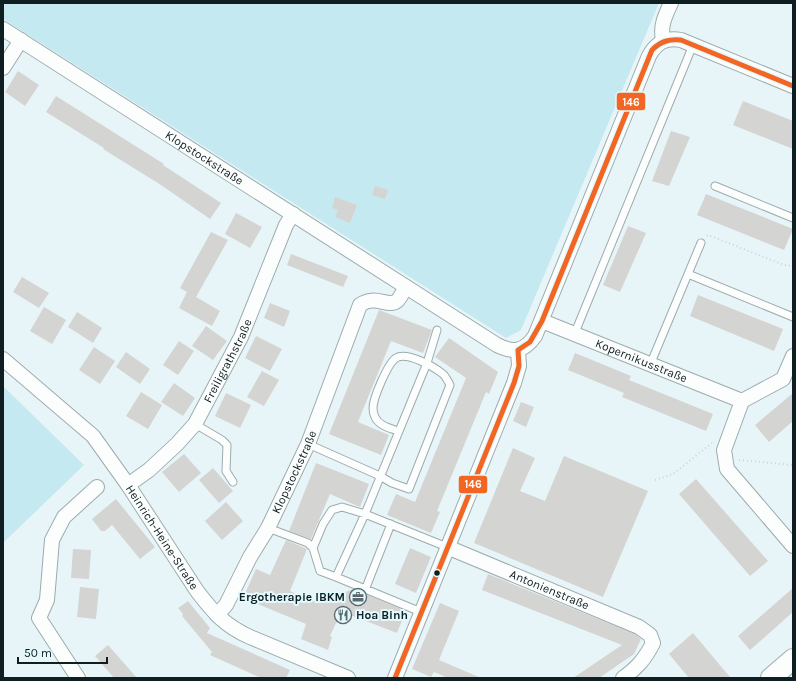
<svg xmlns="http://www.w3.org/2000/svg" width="796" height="681" viewBox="0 0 796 681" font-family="Karla,sans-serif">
<rect width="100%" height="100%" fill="#e8f5f8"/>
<path fill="#c5e9f0" d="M3,3H659L521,330L506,338L3,19Z
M3,386L84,465L3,543Z"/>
<path fill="#d4d4d2" d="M18,71L39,85L25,106L5,92Z
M56,96L164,164L163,165L221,203L210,219L161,185L103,149L104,148L46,112Z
M743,101L793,121V149L733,125Z
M671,131L690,137L669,186L652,181Z
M375,186L388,190L385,199L372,195Z
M706,194L793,229L784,250L697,215Z
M335,197L357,205L350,223L335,217L338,210L332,208Z
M236,213L262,227L250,248L225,234Z
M628,226L646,233L620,292L603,285Z
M211,232L228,240L196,297L220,311L212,326L179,308L187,292L180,288Z
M291,254L348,276L343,287L287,265Z
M22,277L49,293L39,308L13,292Z
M698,295L783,329L774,351L690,316Z
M270,303L290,311L284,327L264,318Z
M44,307L66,320L52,344L30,331Z
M379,310L432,330L423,353L391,341L358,422L389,435L381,455L329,434Z
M77,312L102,328L93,343L68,327Z
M206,326L227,341L213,360L192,346Z
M256,336L282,349L270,371L245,358Z
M449,338L498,372L489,394L486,392L437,511L440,512L431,533L387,515L396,494L415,502L466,378L435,357Z
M179,341L194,351L178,375L163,365Z
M94,347L115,361L100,384L79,370Z
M126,352L150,369L140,384L116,367Z
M575,353L631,376L629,380L713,414L706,431L622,397L624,393L568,370Z
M262,371L279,380L264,406L247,397Z
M174,383L195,398L183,416L161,402Z
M141,392L162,405L148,429L126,416Z
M226,393L251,405L240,428L215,416Z
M793,393V421L769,442L755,425Z
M521,402L534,407L526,427L513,421Z
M513,448L535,458L520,491L545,501L564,456L648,491L603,597L474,543Z
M184,454L201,473L179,492L162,472Z
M316,463L369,484L360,507L330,494L311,539L289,531Z
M213,468L233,491L219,503L199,480Z
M696,479L768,561L750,576L679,494Z
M116,499L155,547L140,559L112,525L105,531H101L92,519Z
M226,502L243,521L222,540L205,521Z
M286,540L307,549L290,591L318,603L353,589L406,611L397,633L353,616L336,623L330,636L332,637L328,650L301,639L306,624L243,598L256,569L270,575Z
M410,548L431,557L416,593L395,584Z
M73,549L91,550L89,579L71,578Z
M488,574L635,634L641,639L634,654L599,678H573L622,645L482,590Z
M80,587L99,589L96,619L77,617Z
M793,588V612L750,650L738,636Z
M188,601L210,628L207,633L290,670L286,678H261L210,655L212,652L182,616L183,614L178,608Z
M440,603L459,611L439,660L481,678H448L434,672L431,677L412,669Z
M693,633L724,670L731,678H689L669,654Z
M108,645L137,678H114L95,656Z"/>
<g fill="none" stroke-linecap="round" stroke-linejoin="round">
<g stroke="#9eabad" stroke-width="9">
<path id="service" d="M715,186L793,218
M688,274L701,243
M437,330L427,363L365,514L336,577L320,571L313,548L323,524L332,510L342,507L365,514L447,547
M574,335L693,45
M650,365L688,274L793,317
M195,424L222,440L227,445L226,471L233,482
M308,444L380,476L392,483L409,489L450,385C448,381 446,377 443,374C434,367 407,351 396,358C388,363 373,398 373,408C373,410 374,415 375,417C379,426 390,428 398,431
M268,528L308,543L313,548
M336,577L421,612
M365,590L391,524"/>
</g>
<g stroke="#9eabad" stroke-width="16">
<g id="minor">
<path id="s1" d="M3,29L497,345C513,353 524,352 535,336L649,56C656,43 665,37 681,40L793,86"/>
<path d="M663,40C660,26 665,16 671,3"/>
<path d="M3,68L21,40"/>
<path id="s2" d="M542,321L742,401L783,379L793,356"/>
<path id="s3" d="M3,359L93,436L128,485L197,591C213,612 225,626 250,637L348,678"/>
<path d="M742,401L724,450L727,469L793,546"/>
<path id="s4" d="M128,485L149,470L177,444L195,424L241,337L286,225L293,214"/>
<path id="s5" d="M447,547L639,627L650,635L653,643C645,659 637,668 623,678"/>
<path id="s6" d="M217,615L226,605L250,557L268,528L308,444L360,305C375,294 388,308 397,301C401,297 403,291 406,287"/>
<path d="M78,678L39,618L47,600L52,540L64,517L97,487"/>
<path d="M395,678L514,383L519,366L518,350"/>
</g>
</g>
<g stroke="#9eabad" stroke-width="22">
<path id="secondary" d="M771,678L793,659"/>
</g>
<path stroke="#ced2d3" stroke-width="2" stroke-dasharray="1 3" stroke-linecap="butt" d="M707,236L708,235L784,265L793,266
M739,460L793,465
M655,480L673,474L712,443"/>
<use href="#service" stroke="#fcfefe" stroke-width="7"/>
<use href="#minor" stroke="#fcfefe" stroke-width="14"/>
<use href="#secondary" stroke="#fcfefe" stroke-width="20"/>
<g stroke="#e2fafe" stroke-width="8">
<path id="bus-1" d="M395,678L514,383L519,366L518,350L530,342L542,321L652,50C661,41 669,39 681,40L793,86"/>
</g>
<use href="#bus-1" stroke="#f26522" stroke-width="5"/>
</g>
<defs>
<g id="office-ring" transform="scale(0.9)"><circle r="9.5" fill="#e2fafe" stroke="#5b696c" stroke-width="1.5"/><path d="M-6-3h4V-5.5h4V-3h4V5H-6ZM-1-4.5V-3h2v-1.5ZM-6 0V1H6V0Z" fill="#5b696c"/></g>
<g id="restaurant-ring" transform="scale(0.9)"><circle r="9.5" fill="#e2fafe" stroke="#5b696c" stroke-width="1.5"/><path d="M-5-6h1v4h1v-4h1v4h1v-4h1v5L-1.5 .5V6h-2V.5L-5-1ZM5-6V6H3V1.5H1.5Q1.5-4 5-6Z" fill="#5b696c"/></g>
</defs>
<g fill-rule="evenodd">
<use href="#office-ring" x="358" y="597"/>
<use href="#restaurant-ring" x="343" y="615"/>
</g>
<circle fill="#0f1e21" stroke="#e2fafe" stroke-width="1.5" cx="437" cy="573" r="3.5"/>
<g text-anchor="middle" stroke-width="4" stroke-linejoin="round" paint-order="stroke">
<g font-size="12" fill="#0f1e21" stroke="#e2fafe">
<text dy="4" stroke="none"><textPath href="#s1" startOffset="239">Klopstockstraße</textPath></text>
<text dy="4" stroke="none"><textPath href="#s4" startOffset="162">Freiligrathstraße</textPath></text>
<text dy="4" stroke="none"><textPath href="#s2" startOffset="107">Kopernikusstraße</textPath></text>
<text dy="4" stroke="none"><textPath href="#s6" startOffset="163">Klopstockstraße</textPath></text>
<text dy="4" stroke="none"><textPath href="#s3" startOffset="241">Heinrich-Heine-Straße</textPath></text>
<text dy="4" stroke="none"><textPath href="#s5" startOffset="111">Antonienstraße</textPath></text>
</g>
<g font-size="12" font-weight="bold" fill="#0f1e21" stroke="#e2fafe" text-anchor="end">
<text x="345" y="601">Ergotherapie IBKM</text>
<text x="356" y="619" text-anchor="start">Hoa Binh</text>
</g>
</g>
<g stroke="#e2fafe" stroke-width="1.5">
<rect x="616" y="92" width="30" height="19" rx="4" fill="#f26522"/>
<rect x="458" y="475" width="30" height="19" rx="4" fill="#f26522"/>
</g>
<g font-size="11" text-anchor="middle" font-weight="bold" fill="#fff">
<text x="631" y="106">146</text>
<text x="473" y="488">146</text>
</g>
<rect width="796" height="681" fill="none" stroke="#0f1e21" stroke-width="8"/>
<path d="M18 657v6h89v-6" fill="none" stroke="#0f1e21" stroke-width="2"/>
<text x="24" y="657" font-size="12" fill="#0f1e21" stroke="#e2fafe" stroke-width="3" paint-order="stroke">50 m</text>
</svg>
